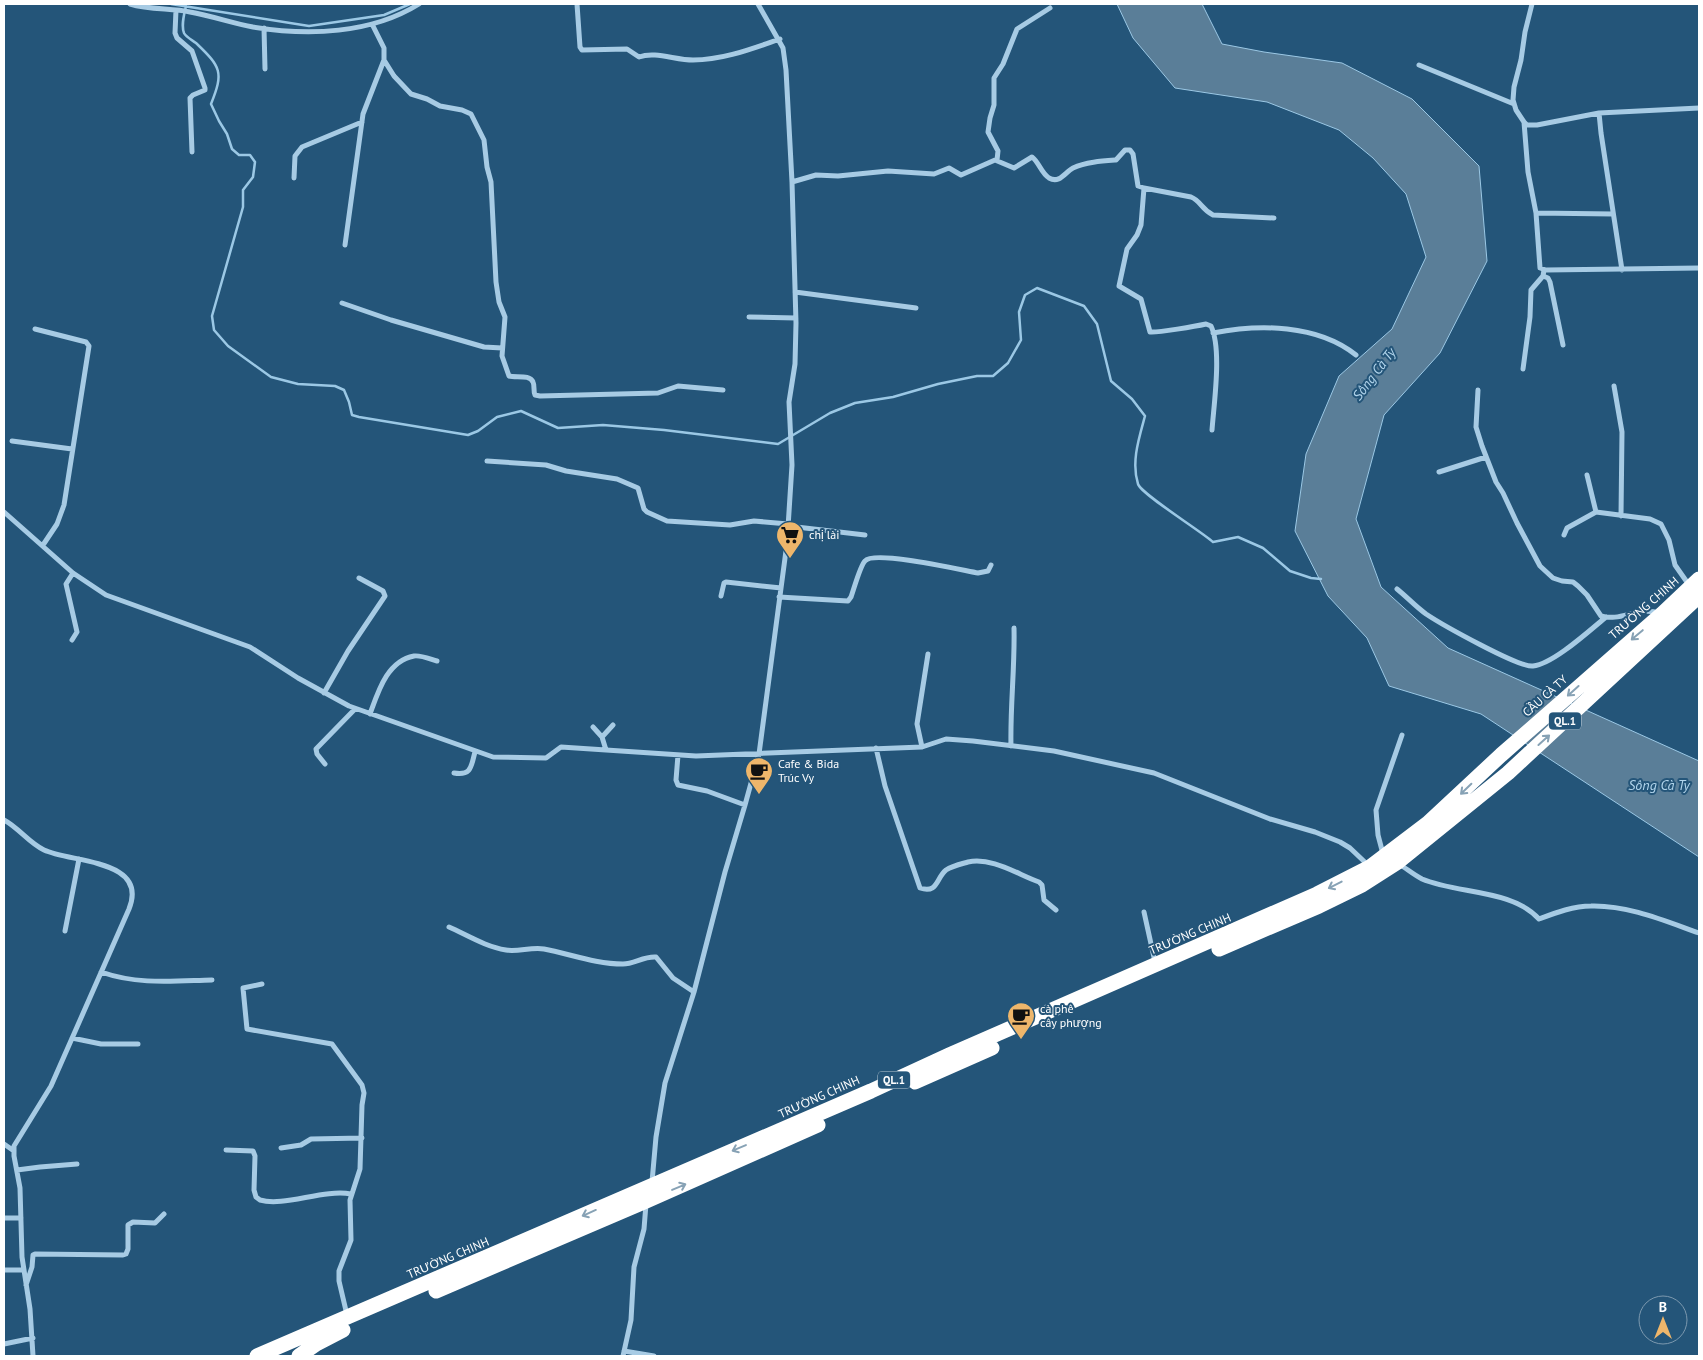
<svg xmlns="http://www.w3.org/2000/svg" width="1703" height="1360" viewBox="0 0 1703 1360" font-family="'PT Sans',sans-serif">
<rect width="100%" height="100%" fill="#245579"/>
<path fill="#5a7e98" stroke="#9bc8e5" d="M1117,4H1202L1222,44L1264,52L1342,63L1412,99L1479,166L1487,261L1440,353L1384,415L1356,519L1381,587L1448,648L1699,761V857L1481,714L1389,686L1367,638L1328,596L1295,531L1306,454L1339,376L1392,329L1426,257L1406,194L1373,158L1339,130L1267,102L1175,88L1133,38Z"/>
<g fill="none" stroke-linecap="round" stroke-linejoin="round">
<path stroke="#9bc8e5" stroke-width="2.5" d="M171,4L309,26L384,15L410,4
M186,6C184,15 181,25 184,33C186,37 192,40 196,43C221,67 224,72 211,104L219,121L227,134L232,149L239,155H250L255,162L253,177L243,190V207L212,316L214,330L228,346L271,377L298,384L335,386L344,390L349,402L352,415L359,417L468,435L478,431L497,417L521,411L558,428L603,425L664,430L778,444L830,413L855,403L893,397L938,384L977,376H993L1008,363L1021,340L1019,312L1025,295L1037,288L1084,306L1097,324L1111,381L1132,399L1145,416C1139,438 1131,462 1138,484C1141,494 1201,531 1213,542L1238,537L1263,548L1290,571L1311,578L1321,579"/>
<path stroke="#a7cbe4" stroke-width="5" d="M130,4C150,10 171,8 190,12C212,16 232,23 253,27C308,36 371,34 419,4
M577,4L580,47L582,50L627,49L639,57C655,51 675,60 693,60C723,60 751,49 780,39
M1532,4L1525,32L1521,60L1514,87L1513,100L1516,110L1524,122L1528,172L1536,213L1540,268L1546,270L1699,268
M176,10L175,33L177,38L192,51L205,88V90L193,95L190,98L192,152
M264,28L265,69
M384,60L394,76L411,94L427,99L440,106L462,110L471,114L484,140L487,167L491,182L496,282L499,302L505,317L502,356L509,376C516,378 530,374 533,382C535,386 533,391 535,395L540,396L658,393L678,386L723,390
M1419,65L1514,104
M1599,113L1601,133L1622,270
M1524,122L1527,125H1537L1599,113L1699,108
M997,160L998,151L988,132L990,118L994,105V78L1003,64L1017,29L1050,8
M294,178L295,156L302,147L362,122
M792,182L816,175L838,176L888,171L934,174L949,168L961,175L995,160L1014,168L1032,157C1039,162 1041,173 1049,178C1060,184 1065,172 1073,168C1086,162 1102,161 1116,160L1125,150H1130L1133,154L1138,186L1144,188L1141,225L1137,235L1127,249L1119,286L1141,299L1150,332C1157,333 1197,326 1206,324L1211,326C1222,349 1214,403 1212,430
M1144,188L1191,197C1201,201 1201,209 1213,215L1274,218
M1536,213L1613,214
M345,245L363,114L384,60V48L372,24
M1543,276L1548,278L1550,282L1563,345
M795,292L916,308
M342,303L391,320L484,347L502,348
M749,317L796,318
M35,329L86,342L89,346L64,505L57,524L43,545
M1213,333C1259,324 1317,324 1356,355
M1523,369L1530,317L1531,290L1543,276L1544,270
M1614,386L1622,432L1621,516
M1478,390L1476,427L1482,446L1496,482L1503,493L1517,523L1540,566L1553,578L1562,581L1573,582L1578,586L1587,595L1601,616C1620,622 1639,606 1659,613
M12,441L72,449
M487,461L546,465L566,471L617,479L638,488L644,509L647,512L667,521L730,525L754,521L788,524
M1439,472L1486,457
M1587,475L1596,512L1650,519L1661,524L1669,540L1675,565L1689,585
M4,512L73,573L106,595L250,647L298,678L349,706L493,757L546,758L561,747L696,756L922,747L946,739L973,741L1054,751L1154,773L1270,819L1315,832L1340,842L1350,848L1369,866
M788,526L865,535
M1564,535L1567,528L1596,512
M1397,589C1407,597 1416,607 1426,614C1441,624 1519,668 1533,666C1553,664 1589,631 1606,617
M721,596L724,583L726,582L781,588
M779,597L848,601L851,597C854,589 860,566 865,561C874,550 961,570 978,573L988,571L991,565
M72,640L77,632L66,584L73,573
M324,693L348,651L385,596L383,591L359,578
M370,714C378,692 387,661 414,656C421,655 430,659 437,661
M593,727L602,737L606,750
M602,737L613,725
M1011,746C1010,707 1015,667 1014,628
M922,747L917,724L928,654
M876,748L885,786L920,888C938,894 936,878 946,870C952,866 961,864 968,862C992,857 1017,874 1039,882L1042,885L1044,900L1056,910
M678,755L676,780L678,785L707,791L745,805
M325,764L317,754L316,749L355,709
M454,773C472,776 471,766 475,752
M4,820C19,828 29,843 44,850C72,863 149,859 129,909L51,1086L14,1146V1156L20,1188L22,1257L30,1309L33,1356
M1383,854L1378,835L1376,810L1402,735
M1399,864C1407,869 1414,875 1422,879C1457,894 1512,889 1539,919C1555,913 1573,906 1591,906C1628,905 1665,921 1699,933
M1144,912L1155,962
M449,927C467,935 486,947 506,950C518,952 531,947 544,949C570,954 596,964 623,964C634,964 644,956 656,957L673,978L694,992
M65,931L79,859
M101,972C138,985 173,981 212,980
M262,984L243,988L247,1029L332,1044L362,1085L364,1093L362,1105L360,1169L350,1200L351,1240L339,1271V1281L347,1315
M72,1038L101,1044H138
M4,1144L14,1151
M281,1148L301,1145L311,1139L362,1138
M226,1150L253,1151L255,1156L254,1190L256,1197L260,1200C284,1207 323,1189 351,1194
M17,1170L40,1167L77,1164
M652,1182L656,1137L665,1083L694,992L725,872L745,805L759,754L787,543L792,465L789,402L795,364L796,323L792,182L786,70L783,48L758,4
M4,1218H21
M4,1270H24
M26,1285L32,1267L33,1255L35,1254L123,1255L126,1254L128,1249V1225L133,1222L155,1223L164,1214
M4,1344L33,1338
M624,1351L654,1356
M623,1356L631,1320L634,1267L644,1229L646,1204"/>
<path stroke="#fff" stroke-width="15" d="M1219,949L1319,906L1362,885L1398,862L1508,773L1699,596
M915,1082L992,1048
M436,1291L646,1201L818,1125
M257,1356L871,1091L949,1055L1317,894L1370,867L1428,823L1501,755L1662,614L1699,579
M299,1356L316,1344L343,1330"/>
</g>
<defs><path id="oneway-shaft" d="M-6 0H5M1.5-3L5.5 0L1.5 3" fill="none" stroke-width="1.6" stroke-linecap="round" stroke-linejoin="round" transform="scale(1.25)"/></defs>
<g stroke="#87a2b5">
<use href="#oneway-shaft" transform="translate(1637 635) rotate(140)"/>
<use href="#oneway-shaft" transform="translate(1573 691) rotate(138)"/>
<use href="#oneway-shaft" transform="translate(1544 740) rotate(-42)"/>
<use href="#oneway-shaft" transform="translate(1466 789) rotate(136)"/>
<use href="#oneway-shaft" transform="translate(1335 885) rotate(153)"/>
<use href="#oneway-shaft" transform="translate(739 1148) rotate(157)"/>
<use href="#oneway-shaft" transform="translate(679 1187) rotate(-23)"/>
<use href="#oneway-shaft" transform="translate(589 1213) rotate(156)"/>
</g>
<defs>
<g id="supermarket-pin" transform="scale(1.4375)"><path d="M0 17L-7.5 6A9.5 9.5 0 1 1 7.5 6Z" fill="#eeb66b" stroke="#245579"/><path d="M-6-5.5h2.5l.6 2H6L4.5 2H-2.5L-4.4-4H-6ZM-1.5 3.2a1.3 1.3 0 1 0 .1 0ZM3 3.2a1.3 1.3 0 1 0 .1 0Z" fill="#111"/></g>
<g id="cafe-pin" transform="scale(1.4375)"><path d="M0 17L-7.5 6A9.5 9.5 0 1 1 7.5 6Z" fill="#eeb66b" stroke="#245579"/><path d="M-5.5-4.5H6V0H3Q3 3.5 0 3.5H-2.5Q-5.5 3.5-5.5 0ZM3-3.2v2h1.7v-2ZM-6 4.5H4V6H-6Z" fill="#111"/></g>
</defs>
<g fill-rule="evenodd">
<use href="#supermarket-pin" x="790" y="535"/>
<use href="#cafe-pin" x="759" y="771"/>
<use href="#cafe-pin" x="1021" y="1016"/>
</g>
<g text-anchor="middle" stroke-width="4" stroke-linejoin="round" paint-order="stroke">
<g fill="#245579" stroke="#bdccd7" stroke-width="1">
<rect x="1549" y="712.5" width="32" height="17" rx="4"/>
<rect x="878" y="1071.5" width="32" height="17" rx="4"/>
</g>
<g font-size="11" font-weight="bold" fill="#fff">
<text x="1565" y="725">QL.1</text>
<text x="894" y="1084">QL.1</text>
</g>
<g font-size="12" fill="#fff" stroke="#245579" text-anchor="start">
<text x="809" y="539">chị lài</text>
<text x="778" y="768">Cafe &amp; Bida<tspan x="778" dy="14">Trúc Vy</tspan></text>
<text x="1040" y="1013">cà phê<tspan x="1040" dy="14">cây phượng</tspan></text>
</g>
<g font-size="12" fill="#fff" stroke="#245579">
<text transform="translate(1644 608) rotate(-41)" y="4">TRƯỜNG CHINH</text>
<text transform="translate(1545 696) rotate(-42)" y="4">CẦU CÀ TY</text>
<text transform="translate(1190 934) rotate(-23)" y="4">TRƯỜNG CHINH</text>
<text transform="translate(819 1097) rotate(-24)" y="4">TRƯỜNG CHINH</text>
<text transform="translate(448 1258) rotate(-23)" y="4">TRƯỜNG CHINH</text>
</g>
<g font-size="14" font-style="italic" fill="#b2d5ec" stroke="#245579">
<text transform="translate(1374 374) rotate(-53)" y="5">Sông Cà Ty</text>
<text x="1659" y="790">Sông Cà Ty</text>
</g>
</g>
<rect width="1703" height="1360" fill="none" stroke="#ffffff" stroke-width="10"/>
<g transform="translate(1663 1320)"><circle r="24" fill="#245579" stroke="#7c99af"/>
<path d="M0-4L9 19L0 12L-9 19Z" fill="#eeb66b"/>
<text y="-8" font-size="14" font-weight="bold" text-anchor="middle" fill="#ffffff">B</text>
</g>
</svg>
